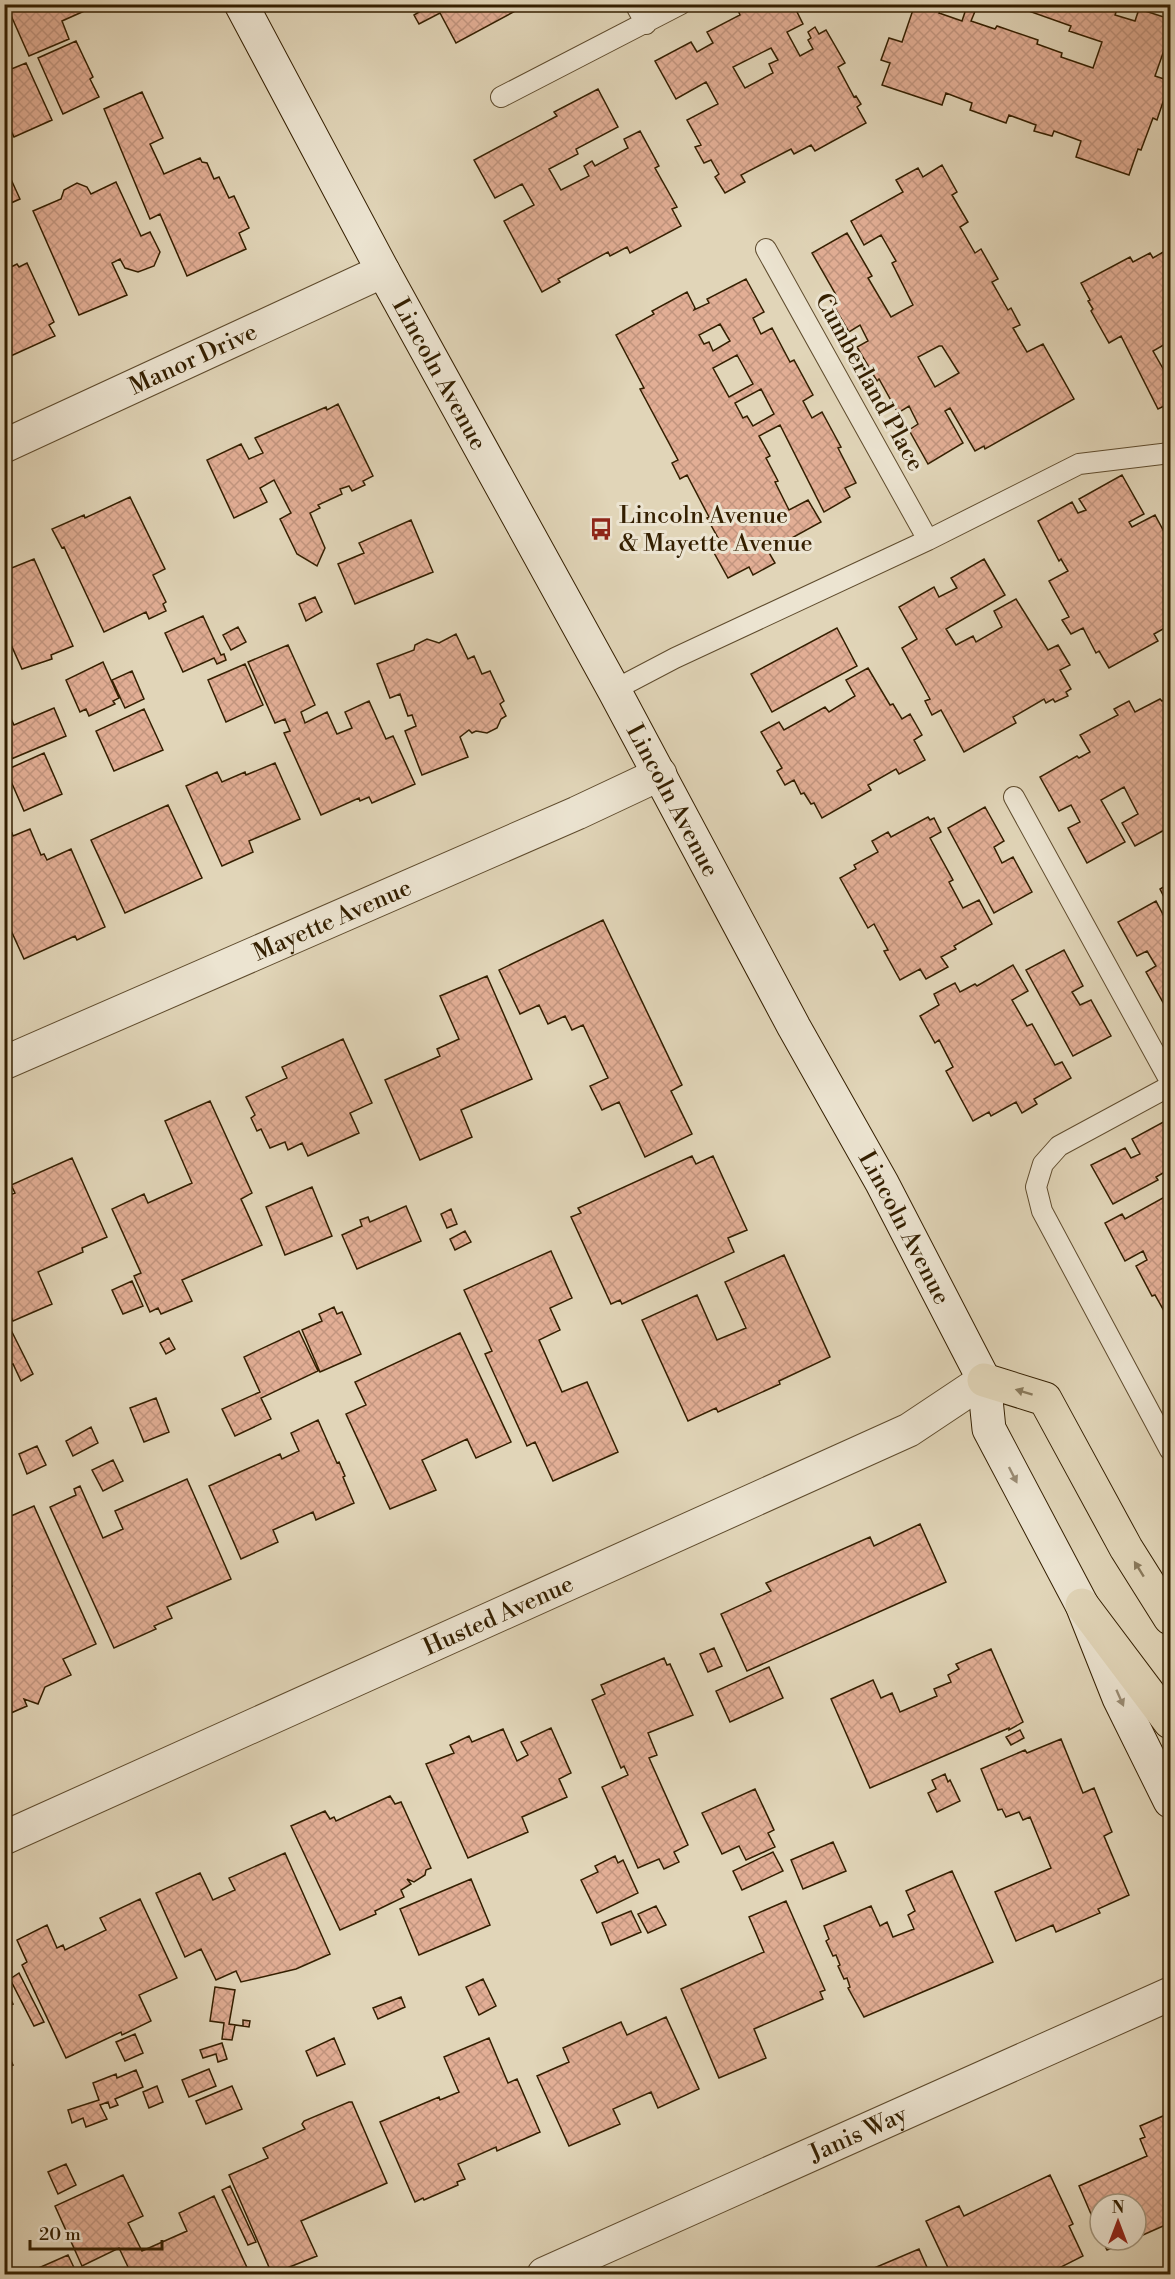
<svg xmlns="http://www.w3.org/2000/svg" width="1175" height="2279" viewBox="0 0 1175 2279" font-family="'Libre Bodoni',serif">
<defs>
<pattern id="building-cross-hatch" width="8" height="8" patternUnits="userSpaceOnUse" patternTransform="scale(1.5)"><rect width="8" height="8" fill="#e2ae95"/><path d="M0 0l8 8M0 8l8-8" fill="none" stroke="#c2957f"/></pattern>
</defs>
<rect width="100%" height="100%" fill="#e1d5b8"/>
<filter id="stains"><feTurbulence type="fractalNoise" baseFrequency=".00333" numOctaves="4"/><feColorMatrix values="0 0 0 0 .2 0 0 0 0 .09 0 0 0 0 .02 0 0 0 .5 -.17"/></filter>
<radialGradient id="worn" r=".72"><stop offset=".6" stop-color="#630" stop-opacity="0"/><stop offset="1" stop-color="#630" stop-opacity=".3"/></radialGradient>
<path fill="url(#building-cross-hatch)" stroke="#341f00" stroke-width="1.5" fill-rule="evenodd" d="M17,4H100L62,21L69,39L29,56L9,11L18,7Z
M516,4L519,9L456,43L440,13L419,24L414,15L432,4Z
M749,4H793L803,24L787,32L800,56L813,49L808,40L811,38L808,32L815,27L819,34L826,30L845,63L838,67L854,97L856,96L861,104L857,107L866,123L815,151L811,145L794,154L791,149L741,175L745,182L725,193L715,177L719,174L711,160L704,163L695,147L701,145L687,120L718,104L706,82L676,99L655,61L691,42L697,52L713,43L707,32L740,15L738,10ZM771,48L778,60L769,64L773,73L745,88L733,67Z
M915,4H943L939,13L962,21L967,6L976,9L971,21L995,29L997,26L1038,40L1037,44L1062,53L1061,57L1093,68L1102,42L1069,31L1071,26L1009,4H1119L1115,15L1135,21L1139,9L1170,19V33L1155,76L1170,81L1157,120L1153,118L1141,150L1138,149L1129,175L1076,157L1081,141L1054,131L1052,136L1034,131L1036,125L1009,115L1006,123L970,110L972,103L946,93L942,105L882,85L890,63L881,60L889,38L902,42Z
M76,41L93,77L90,79L99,97L63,114L38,58Z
M26,63L52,120L14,137L4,116V72Z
M598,89L618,127L576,149L578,154L549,169L561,190L589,176L584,166L592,161L595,166L628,148L624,139L640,131L659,166L655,168L677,207L672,209L681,226L630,253L627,247L610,256L608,252L558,279L560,282L542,292L504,221L534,205L522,184L495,198L474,160L557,116L554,112Z
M142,92L163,138L150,144L164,174L200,158L202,162L207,163L214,179L219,177L229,198L234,196L249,228L239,233L246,249L187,276L160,214L150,219L104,109Z
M4,164L20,199L4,206Z
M942,165L957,192L952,195L968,222L960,227L975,253L981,249L998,279L992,282L1008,310L1011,308L1020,325L1013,328L1027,352L1043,344L1074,399L985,449L984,446L975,451L950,408L945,411L963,443L928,464L909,430L918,424L909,406L898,413L879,379L877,381L857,347L868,341L860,325L849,332L829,298L836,295L812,253L847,233L872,276L868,278L891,317L913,305L892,263L896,261L881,235L864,245L851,221L903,192L896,180L918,168L923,177ZM939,346H942L959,373L935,387L918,357Z
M116,182L141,236L150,232L160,252L154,266L138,272L125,268L120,259L112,263L127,295L79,315L33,211L61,199L64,190L77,183L87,187L91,194Z
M1170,248V347L1167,343L1153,351L1165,372L1170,369V409L1168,404L1158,409L1121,336L1109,343L1091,311L1093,309L1088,301L1090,300L1081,283L1130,257L1133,262L1150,253L1153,258Z
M27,263L54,322L49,325L55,336L4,359V274L8,272L7,269L17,264L19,267Z
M746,279L764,312L753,318L761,334L772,328L790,362L794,360L813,395L803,401L812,418L822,412L841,447L838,448L856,483L845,488L850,497L824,512L780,425L759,436L770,456L766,458L778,481L775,482L789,510L808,500L821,522L768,551L775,563L753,575L749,567L728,578L713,551L722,545L707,518L709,517L687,475L680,479L672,463L678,460L640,389L644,388L616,335L654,314L652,311L687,292L695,308L694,310L709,303L707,299ZM720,324L730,341L713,351L709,342L704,344L699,335ZM737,355L753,384L729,397L713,368ZM761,389L774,414L753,426L747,416L743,418L735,403Z
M338,404L373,476L363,481L365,485L352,491L349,486L340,489L342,494L318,505L320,508L310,513L325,548L317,566L297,554L280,519L291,513L274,480L260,488L267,502L234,518L207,460L241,444L249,459L263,453L255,438L326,407L327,410Z
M1122,475L1144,514L1129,522L1132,527L1155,515L1170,543V625L1154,634L1158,641L1109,668L1099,651L1096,653L1083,628L1071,634L1062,620L1069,617L1049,581L1068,571L1061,559L1059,561L1038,521L1072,502L1078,513L1086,510L1079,499Z
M130,497L165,569L153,575L166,602L163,604L166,611L149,619L146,612L104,632L64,547L62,548L52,529L84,515L85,518Z
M411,520L433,572L355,604L338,564L364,553L359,543Z
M34,559L73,646L51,655L52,659L22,669L7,636L4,637V571Z
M984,559L1005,595L946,629L956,645L973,636L976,642L1002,627L994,611L1016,599L1048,650L1058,645L1070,665L1060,670L1071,689L1066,692L1068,696L1055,702L1053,699L1046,703L1044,699L1013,717L1016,723L964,752L941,710L932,715L925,701L930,699L902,648L917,639L899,607L934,587L939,597L957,588L951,578Z
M315,597L322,612L306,621L299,604Z
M203,616L221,655L224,654L226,660L217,664L214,658L183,672L165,633Z
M238,627L246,642L231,650L223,635Z
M837,628L857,666L772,712L751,674Z
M456,634L468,659L474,656L482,674L490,671L504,701L500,704L506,716L501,719L497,728L487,733L476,731L472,733L469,730L460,737L468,757L422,775L405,731L416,726L412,715L408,716L400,694L390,698L377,664L414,650L415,645L427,639L439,643Z
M288,645L315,705L301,712L305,723L327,712L337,734L352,728L345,712L369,701L386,739L393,736L415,784L372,803L369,797L360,801L359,798L321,815L284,733L290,731L285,719L275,723L248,662Z
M103,662L119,698L113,701L115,704L89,716L86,709L80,712L66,680Z
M245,664L263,705L226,722L208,680Z
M868,668L890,705L893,704L902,719L910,714L922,735L914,740L925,760L899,774L896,769L868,785L871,790L822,818L814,803L811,804L804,793L801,794L794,780L785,785L777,771L782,768L761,732L779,722L784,730L825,707L829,712L855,696L846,680Z
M132,671L144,699L125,708L112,680Z
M1170,697V827L1135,846L1122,823L1138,814L1124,787L1101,800L1125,842L1087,863L1068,828L1080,822L1071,805L1059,811L1040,777L1077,756L1079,758L1090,752L1080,735L1118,715L1114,709L1129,701L1135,712L1160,699L1162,701Z
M4,704L14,725L54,708L66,736L4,762Z
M144,709L163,750L114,771L96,731Z
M44,753L62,794L24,811L6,770Z
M275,763L300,819L249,841L253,852L222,866L186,786L217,772L222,782L245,772L246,775Z
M168,805L202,878L125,913L91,840Z
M985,807L1004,841L994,847L1002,863L1013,857L1032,892L994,913L948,828Z
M928,817L930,820L934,818L941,832L930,838L953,880L949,882L963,908L979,900L992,924L954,946L956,949L941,957L948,967L926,979L920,969L900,980L884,951L888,950L874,924L868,928L840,878L856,869L854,865L878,852L872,841L888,832L891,837Z
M30,829L41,855L44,854L47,860L71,849L105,927L77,940L75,936L24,959L4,915V833L6,836L12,833L13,836Z
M1170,883V909L1160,889Z
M1156,901L1170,928V1003L1165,1006L1146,972L1156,966L1147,951L1137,956L1118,922Z
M603,920L682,1085L671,1091L692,1134L645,1157L619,1102L602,1110L590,1086L608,1078L583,1025L572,1030L565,1016L548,1024L539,1005L520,1014L499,970Z
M1064,950L1083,986L1072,992L1080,1005L1091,1000L1111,1036L1073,1056L1026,970Z
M1013,965L1028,991L1012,1000L1027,1026L1032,1024L1055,1065L1062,1062L1071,1078L1034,1099L1037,1104L1022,1113L1016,1102L991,1116L989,1112L973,1121L946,1071L953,1067L939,1040L935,1043L920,1016L939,1005L934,994L955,983L960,992L975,984L977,986Z
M487,976L532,1079L461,1110L472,1137L420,1160L385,1080L440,1056L437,1049L459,1039L440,996Z
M343,1039L372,1103L350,1113L359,1133L308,1156L302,1143L288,1150L285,1142L270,1148L261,1129L257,1131L251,1118L255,1115L246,1097L287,1078L282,1067Z
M210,1101L252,1193L241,1199L262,1245L182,1280L192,1301L161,1314L158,1308L150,1312L134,1276L141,1273L112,1209L144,1194L148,1203L192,1183L165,1121Z
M1167,1120L1170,1127V1169L1156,1177L1158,1180L1113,1204L1091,1165L1125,1148L1131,1158L1140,1154L1132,1139Z
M692,1156L696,1164L713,1156L747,1230L728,1238L734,1252L622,1304L620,1300L611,1304L571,1217L581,1213L578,1208Z
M72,1158L107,1237L82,1248L83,1252L38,1272L52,1304L13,1321L4,1301V1197L15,1193L11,1185Z
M312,1187L332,1236L285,1255L266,1207Z
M1170,1194V1307L1164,1311L1155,1295L1152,1296L1136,1266L1147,1260L1143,1251L1125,1261L1105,1223L1122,1214L1125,1219Z
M406,1206L421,1241L357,1269L342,1235L362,1226L360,1220L368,1217L370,1222Z
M451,1209L457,1224L447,1228L441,1214Z
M465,1231L471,1242L455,1250L450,1239Z
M551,1251L572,1298L550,1308L560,1330L539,1340L562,1392L587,1382L618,1452L553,1481L535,1442L527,1446L485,1354L492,1351L464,1290Z
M784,1255L830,1357L779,1381L780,1384L718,1412L716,1408L688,1421L642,1320L697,1295L717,1340L746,1328L725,1282Z
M132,1281L143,1306L123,1314L112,1290Z
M334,1307L337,1314L342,1312L361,1354L320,1372L302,1330L322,1321L319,1314Z
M10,1328L33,1374L21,1381L13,1364L9,1365L5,1356L9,1353L4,1343V1331Z
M299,1331L318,1371L261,1398L271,1419L235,1436L222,1409L260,1392L244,1357Z
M460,1333L511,1442L476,1458L467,1439L422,1460L436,1490L390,1509L346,1414L366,1405L355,1382Z
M169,1338L175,1349L166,1354L160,1343Z
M156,1398L169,1432L144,1442L130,1408Z
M318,1420L337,1463L339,1462L345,1476L343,1477L354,1503L316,1520L313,1512L273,1530L278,1542L241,1559L209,1486L280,1454L282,1459L299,1451L291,1433Z
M91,1427L98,1443L73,1456L66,1441Z
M37,1446L46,1465L27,1474L19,1454Z
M113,1460L123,1481L103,1491L92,1470Z
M187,1479L231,1579L167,1607L172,1618L154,1626L156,1629L114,1648L50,1507L76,1495L74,1489L80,1486L103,1538L123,1529L115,1511Z
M34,1506L96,1644L63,1659L71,1675L45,1687L38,1704L24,1699L27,1706L4,1716V1589L12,1586L4,1570V1519Z
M920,1524L946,1582L747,1671L721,1614L771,1591L766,1583L870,1537L874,1546Z
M714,1648L722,1666L708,1672L700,1654Z
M991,1649L1023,1722L1009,1730V1728L870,1788L831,1699L873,1680L881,1698L892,1693L900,1712L937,1696L934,1689L951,1682L948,1675L959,1669L956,1664Z
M664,1658L667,1665L670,1664L693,1715L648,1733L657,1755L649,1758L688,1845L674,1852L679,1862L664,1869L659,1859L638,1868L602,1787L628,1775L624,1766L621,1768L592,1700L605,1694L601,1685Z
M769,1667L783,1698L730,1722L716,1691Z
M551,1728L571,1773L559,1779L567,1797L522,1817L528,1832L468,1858L426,1764L454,1753L450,1745L469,1736L472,1742L503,1729L517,1761L528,1755L521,1742Z
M1020,1730L1024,1738L1011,1745L1006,1737Z
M1061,1739L1083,1793L1094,1788L1112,1832L1104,1836L1129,1895L1098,1909L1100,1913L1056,1932L1053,1925L1016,1941L995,1892L1051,1868L1030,1817L1023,1820L1019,1812L1006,1817L1002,1809L998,1810L981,1769L1025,1750L1027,1753Z
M945,1774L948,1782L950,1780L960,1801L937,1812L928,1793L936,1789L932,1780Z
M755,1789L774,1830L768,1833L775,1847L746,1860L739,1846L722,1854L702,1813Z
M390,1796L395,1804L401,1802L431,1868L426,1870L425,1875L414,1882L407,1879L411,1884L401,1890L404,1897L375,1911L376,1914L340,1930L291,1826L325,1811L330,1819L334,1817L336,1821Z
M833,1842L846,1871L803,1889L791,1860Z
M773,1852L783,1871L742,1890L733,1871Z
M285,1853L330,1954L296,1969L241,1982L236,1971L216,1980L201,1949L185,1957L156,1893L200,1873L213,1900L235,1890L229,1878Z
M615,1856L618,1863L623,1860L638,1893L597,1913L581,1880L598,1872L595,1866Z
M952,1871L993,1962L864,2017L848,1988L850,1987L847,1978L844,1979L838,1966L840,1965L836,1955L833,1956L826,1941L829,1939L824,1926L871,1906L880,1926L887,1922L893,1937L914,1929L908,1915L915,1911L906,1891Z
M471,1879L490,1925L419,1955L400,1909Z
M140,1899L177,1978L139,1995L151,2021L122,2035L121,2032L66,2058L22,1965L27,1962L17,1940L47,1925L57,1948L63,1945L65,1950L106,1930L100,1918Z
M786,1901L825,1990L820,1992L823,1999L754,2029L766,2058L719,2078L681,1989L764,1952L749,1917Z
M656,1906L666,1925L648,1933L638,1914Z
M631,1911L641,1932L611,1945L602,1923Z
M19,1973L44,2022L34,2026L10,1979Z
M483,1979L496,2006L479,2015L466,1987Z
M4,1985L13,2004L8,2006L9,2011L4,2013Z
M215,1987L235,1990L229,2024L243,2026V2020L250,2021L249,2027L235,2025L232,2040L222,2039L224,2023L210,2021Z
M401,1997L405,2007L378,2019L373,2008Z
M666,2017L699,2089L658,2108L651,2092L613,2109L620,2124L569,2146L537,2076L569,2062L563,2048L621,2022L627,2035Z
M135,2034L143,2053L125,2061L116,2042Z
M334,2038L345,2064L317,2076L306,2051Z
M489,2038L508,2083L517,2079L540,2132L497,2151L496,2147L458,2164L465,2179L457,2182L458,2185L424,2200L423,2198L415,2202L380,2122L439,2097L440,2100L459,2092L444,2057Z
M222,2043L227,2059L218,2062L216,2054L203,2058L200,2050Z
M4,2045L13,2065L4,2069Z
M209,2069L216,2086L189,2097L182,2080Z
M136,2070L143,2087L115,2099L118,2105L110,2108L108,2102L100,2105L107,2119L86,2127L83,2118L72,2123L68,2110L99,2100L93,2083L116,2074L117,2078Z
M157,2086L163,2102L149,2108L143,2092Z
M232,2086L242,2109L206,2124L196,2101Z
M349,2102H352L387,2183L301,2221L317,2256L272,2274L229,2175L268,2158L263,2148L305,2129L302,2124L304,2121Z
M1170,2113V2223L1136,2238V2204H1100V2235L1079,2186L1147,2156L1140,2139L1145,2137L1140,2126Z
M66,2164L76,2185L58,2194L48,2172Z
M123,2175L143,2216L128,2223L142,2251L187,2231L179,2213L214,2196L250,2274H117L129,2269L119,2248L82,2266L55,2206Z
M1050,2175L1073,2224L1069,2226L1083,2256L1051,2272L1052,2274H951L926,2221L959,2206L964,2216Z
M230,2186L256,2242L248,2245L222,2190Z
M1102,2240H1131L1107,2250Z
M919,2249L930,2274H860Z
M68,2255L77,2274H25Z
M9,2265L13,2274H4V2267Z"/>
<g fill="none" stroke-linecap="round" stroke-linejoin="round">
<g stroke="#5f4c2e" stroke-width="22">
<path id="lane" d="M635,4L646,24
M501,97L681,4
M766,249L928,540
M614,690L675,658L928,540L1079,464L1170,453
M1014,797L1170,1081
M1170,1086L1059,1146L1043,1164L1036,1187L1042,1211L1170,1450"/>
</g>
<g stroke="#5f4c2e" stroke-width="35">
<g id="street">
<path id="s1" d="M4,446L383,271"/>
<path id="s2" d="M4,1063L577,813L660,774"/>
<path id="s3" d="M4,1838L909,1430L984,1380"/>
<path id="s4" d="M544,2274L1170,1994"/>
</g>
</g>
<g stroke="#341f00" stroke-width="35">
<g id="secondary">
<path id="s5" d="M241,4L383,271L614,690L794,1027L882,1183L984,1380L989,1429L1082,1605L1119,1698L1170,1801"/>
</g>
</g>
<g stroke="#341f00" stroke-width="35">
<path id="primary" d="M984,1380L1045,1399L1126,1548L1170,1618
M1082,1605L1170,1722"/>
</g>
<use href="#lane" stroke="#ece4d1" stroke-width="20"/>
<use href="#street" stroke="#ece4d1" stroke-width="33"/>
<use href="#secondary" stroke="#ece4d1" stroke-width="33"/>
<use href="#primary" stroke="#e1d5b8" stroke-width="33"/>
</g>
<defs><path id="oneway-solid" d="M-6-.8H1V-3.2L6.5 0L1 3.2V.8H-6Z" transform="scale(1.5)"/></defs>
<g fill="#8a7a5c">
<use href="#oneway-solid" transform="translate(1024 1392) rotate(-163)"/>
<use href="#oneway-solid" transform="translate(1139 1569) rotate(-122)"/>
</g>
<g fill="#998b73">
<use href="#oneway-solid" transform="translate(1013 1475) rotate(63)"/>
<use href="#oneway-solid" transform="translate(1120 1698) rotate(66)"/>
</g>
<defs>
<g id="bus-bare" transform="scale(1.8)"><path d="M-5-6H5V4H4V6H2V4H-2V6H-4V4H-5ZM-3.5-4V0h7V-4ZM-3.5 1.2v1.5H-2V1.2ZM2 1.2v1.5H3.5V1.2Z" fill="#8f2418" stroke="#ece4d1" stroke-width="2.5" paint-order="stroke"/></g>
</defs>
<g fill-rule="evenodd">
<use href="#bus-bare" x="601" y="529"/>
</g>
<g text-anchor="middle" stroke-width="6" stroke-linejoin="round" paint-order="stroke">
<g font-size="24" fill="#341f00" stroke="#ece4d1">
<text dy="8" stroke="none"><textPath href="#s1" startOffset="208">Manor Drive</textPath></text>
<text dy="8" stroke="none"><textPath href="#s5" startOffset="420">Lincoln Avenue</textPath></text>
<text transform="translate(870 382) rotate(61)" y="8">Cumberland Place</text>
<text dy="8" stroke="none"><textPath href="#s5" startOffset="906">Lincoln Avenue</textPath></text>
<text dy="8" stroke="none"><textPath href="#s2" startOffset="358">Mayette Avenue</textPath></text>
<text dy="8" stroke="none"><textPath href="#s5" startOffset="1392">Lincoln Avenue</textPath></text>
<text dy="8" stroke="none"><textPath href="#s3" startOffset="542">Husted Avenue</textPath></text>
<text dy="8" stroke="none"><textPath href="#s4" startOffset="344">Janis Way</textPath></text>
</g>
<g font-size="24" fill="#341f00" stroke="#ece4d1" text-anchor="start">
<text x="619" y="523">Lincoln Avenue<tspan x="619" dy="28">&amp; Mayette Avenue</tspan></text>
</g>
</g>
<rect width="1175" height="2279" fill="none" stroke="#e1d5b8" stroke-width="24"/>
<rect x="6" y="6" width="1163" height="2267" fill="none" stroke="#341f00" stroke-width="3"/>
<rect x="12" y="12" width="1151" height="2255" fill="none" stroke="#341f00" stroke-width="1.5"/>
<g transform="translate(1118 2222)"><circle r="28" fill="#ece4d1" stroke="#a2957d" stroke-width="1.5"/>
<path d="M0-4.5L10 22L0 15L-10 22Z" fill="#8f2418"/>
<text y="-9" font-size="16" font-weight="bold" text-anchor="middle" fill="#341f00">N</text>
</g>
<path d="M30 2240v9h132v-9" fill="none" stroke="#341f00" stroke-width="3"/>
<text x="39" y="2240" font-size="18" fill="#341f00" stroke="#ece4d1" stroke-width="4.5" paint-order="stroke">20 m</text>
<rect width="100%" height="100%" filter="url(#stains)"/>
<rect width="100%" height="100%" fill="url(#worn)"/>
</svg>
